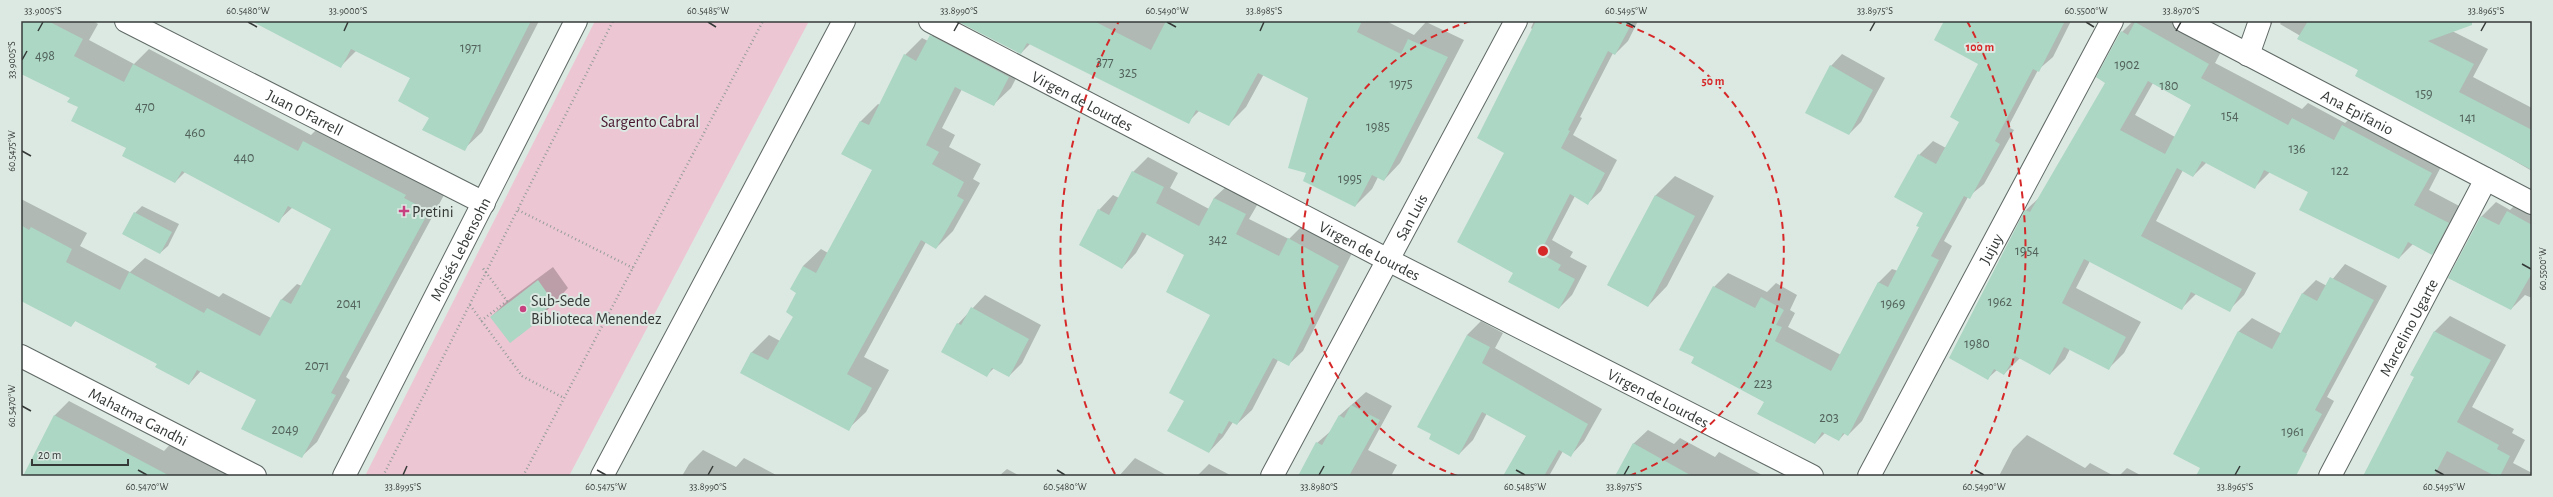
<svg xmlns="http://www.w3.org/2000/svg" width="2553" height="497" viewBox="0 0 2553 497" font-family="'Alegreya Sans',sans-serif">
<rect width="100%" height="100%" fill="#dce8e2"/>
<path fill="#ecc6d3" d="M595,21H809L569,476H365Z"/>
<path fill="#0003" fill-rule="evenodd" d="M21,21H93L98,24L89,40L134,64L149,49L311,135L320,126L444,195L346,377L350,380L317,442L301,457L258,400L201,371L189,384L158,363L76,320L71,326L21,299V199L87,233L80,246L130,272L145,258L219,297L223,293L271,318L282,299L297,284L302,286L332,229L293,207L278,221L185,172L175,182L127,147L71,97L21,72Z
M254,21H539L482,132L464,149L430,117L411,78L357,50L341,66Z
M945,21L1026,59L1011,88L993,105L962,89L942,128L955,135L949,147L981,164L973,179L980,183L953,231L936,248L926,242L864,357L889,370L866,412L848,429L741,372L752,352L769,335L780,341L794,316L803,266L821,249L828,253L873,169L843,154L861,121L878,104L880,105L905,55L922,38L928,41Z
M959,21H1386L1414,35L1426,22L1464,40L1400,163L1384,180L1378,177L1372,189L1355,206L1307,172L1309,97L1264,74L1246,107L1229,124L1200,110L1188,122L1031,43L1021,53Z
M1534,21H1638L1628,41L1615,54L1613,53L1580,117L1582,118L1573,135L1617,160L1601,191L1588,203L1575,196L1552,240L1573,252L1570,257L1587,266L1572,295L1559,308L1514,272L1506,153L1533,30L1531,28Z
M1945,21H2071L2053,57L2038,70L2008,127L2014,130L1984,184L1968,197L1944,241L1952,246L1862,421L1848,435L1845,433L1839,440L1825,433L1815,443L1765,401L1714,287L1728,273L1767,292L1776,283L1797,295L1790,310L1795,313L1788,327L1841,355L1878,283L1892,269L1898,271L1920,227L1924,213L1919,155L1933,141L1946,148L1960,122L1980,64Z
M2133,21H2174L2223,48L2215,63L2302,109L2308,103L2345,123L2358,110L2446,157L2429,190L2463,208L2447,239L2432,254L2413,244L2399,258L2309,192L2270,172L2255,187L2207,162L2193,176L2183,170L2156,221L2256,273L2244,295L2229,310L2197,293L2181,309L2090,261L2076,288L2141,322L2124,353L2109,368L2070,349L2065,359L2050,374L2020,358L2004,374L1997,370L1988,378L1951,357L2026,210L2041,196L2107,82L2098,77L2122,32ZM2153,83L2192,105L2175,137L2135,115Z
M2282,21H2473L2452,31L2488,49L2473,77L2532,108V171L2280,24Z
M1842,54L1885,78L1861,122L1849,134L1831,66Z
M1148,157L1178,173L1170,188L1209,209L1214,198L1229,184L1260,200L1249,219L1289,239L1303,225L1353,251L1303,351L1288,365L1278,360L1252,410L1237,424L1233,422L1223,437L1209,452L1185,401L1212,315L1186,255L1147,234L1136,253L1122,268L1099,210L1113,195L1119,198L1133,172Z
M1675,176L1714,196L1667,286L1648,306L1608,285L1656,195Z
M2522,198L2532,203V298L2525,295L2511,309L2449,278L2482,216L2496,202L2510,210Z
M142,206L179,224L168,246L160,253L135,213Z
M2345,264L2387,286L2327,397L2334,401L2304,458L2277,476H2197L2202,468L2239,331L2252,318L2282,334L2303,293L2316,280L2327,286Z
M553,267L568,288L539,319L491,317L506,302Z
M985,295L1041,325L1022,363L1009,376L994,368L987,375L958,324Z
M2450,316L2506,345L2472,407L2514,429L2512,433L2525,440L2513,463L2532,473V476H2364L2415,376L2412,375L2435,331Z
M1481,321L1503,333L1495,348L1602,409L1584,441L1571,455L1563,451L1549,476H1504L1527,435L1487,413L1473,440L1459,454L1467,335Z
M1366,392L1392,406L1368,450L1397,465L1391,476H1299L1317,443L1332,430L1340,415Z
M69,401L164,451L176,438L249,476H24L55,415Z
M1648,430L1674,444L1680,438L1715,457L1719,452L1764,476H1616L1633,444Z
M2027,435L2085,468L2090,463L2114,476H1999L2013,449Z
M703,450L736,467L744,458L778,476H682L689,464Z
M1135,458L1168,476H1119Z
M1209,464L1232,476H1197Z
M2127,468L2142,476H2119Z
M1007,469L1020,476H999Z"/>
<path fill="#abd7c4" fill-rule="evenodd" d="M21,21H48L83,39L74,56L124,82L133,64L298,151L303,141L406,195L404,198L429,211L331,393L336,395L302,458L241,429L256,400L197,370L189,385L155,367L157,364L75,321L71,327L21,301V225L29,230L31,227L72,249L66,262L120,290L129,272L204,313L207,308L260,336L281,299L291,304L331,229L288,206L279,223L182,171L175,183L122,156L126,148L71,121L78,107L67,102L70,98L21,74Z
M251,21H531L465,151L422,130L429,118L398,101L410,78L351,49L341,68Z
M957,21H1094L1151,50L1166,21H1362L1357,32L1401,54L1408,39L1448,57L1384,181L1372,175L1355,207L1303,181L1306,173L1288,168L1308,98L1258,73L1229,126L1196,110L1189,124L1027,43L1021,54Z
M1536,21H1633L1615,55L1608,51L1568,130L1570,131L1561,148L1605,173L1588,205L1570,194L1540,253L1561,265L1558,270L1575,279L1559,309L1508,282L1513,273L1457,242L1504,153L1477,138Z
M1944,21H2065L2039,72L2033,69L1995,141L2000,144L1970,199L1964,196L1931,256L1939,260L1848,436L1843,433L1839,441L1822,432L1815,444L1757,414L1764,402L1691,363L1694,357L1679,350L1713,286L1755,308L1761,297L1784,310L1776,325L1782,327L1775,341L1831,371L1878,282L1888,287L1919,227L1916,226L1923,213L1894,197L1918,154L1936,164L1959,122L1950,117L1978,64L1934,40Z
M2308,21H2472V25L2428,41L2474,64L2459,92L2532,130V170L2355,76L2358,70L2297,39Z
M2135,22L2209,64L2201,78L2288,125L2292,118L2334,140L2342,125L2432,173L2414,205L2449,223L2432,255L2408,242L2399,259L2299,210L2308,192L2264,170L2255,189L2202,161L2193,177L2177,168L2141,236L2242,289L2230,312L2191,292L2182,310L2084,259L2062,303L2126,337L2109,370L2064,347L2050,375L2015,356L2004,375L1994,369L1988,380L1949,358L2025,210L2030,212L2105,83L2096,77L2121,31L2128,35ZM2148,81L2191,105L2165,154L2120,130Z
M930,35L1009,77L994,106L955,87L926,145L939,152L932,164L964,182L957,196L964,200L936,249L921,240L847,374L872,388L849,431L740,373L751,352L768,360L793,317L786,312L796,293L790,289L803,266L816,273L872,170L841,154L860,121L869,125L904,54L916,61Z
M1830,65L1873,90L1849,135L1805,113Z
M1132,171L1164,187L1156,203L1199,226L1214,198L1246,214L1236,234L1279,256L1288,238L1339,266L1289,366L1273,358L1237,425L1229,421L1222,434L1219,433L1209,453L1167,431L1184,401L1169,393L1210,315L1166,292L1184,255L1142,232L1122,269L1079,245L1098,209L1109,215Z
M1655,195L1695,216L1648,307L1607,285Z
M2507,211L2532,225V273L2511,310L2448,278L2481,216L2499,225Z
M134,212L172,232L160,254L122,234Z
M2330,277L2374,300L2315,410L2322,414L2302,451L2307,454L2296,476H2196L2200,468L2173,454L2238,331L2272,349L2302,293L2317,301Z
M538,280L554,303L537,316L540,320L510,343L490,317Z
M971,307L1029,339L1009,377L992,368L987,377L941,352L957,323L961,325Z
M2434,331L2491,360L2457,422L2499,445L2497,449L2510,456L2500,476H2495L2447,451L2434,476H2363L2414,377L2410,375Z
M1467,335L1490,347L1482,363L1588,424L1571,457L1559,450L1544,476H1503L1526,436L1482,412L1459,455L1429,439L1431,434L1417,427Z
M1351,405L1380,420L1349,476H1298L1316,442L1322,445L1339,415L1344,418Z
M54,415L106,442L170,476H23Z
M1633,443L1692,476H1615Z"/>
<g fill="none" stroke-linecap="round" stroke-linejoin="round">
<g stroke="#5f6965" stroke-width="24">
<g id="minor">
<path id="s1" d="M126,21L484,203"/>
<path id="s2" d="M930,21L1388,260L1812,476"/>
<path id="s3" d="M2184,21L2532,203"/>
<path d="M2248,55L2260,21"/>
<path id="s4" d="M21,356L255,476"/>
<path id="s5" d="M344,476L576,21"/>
<path id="s6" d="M1272,476L1516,21"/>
<path id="s7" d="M1869,476L2112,21"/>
<path id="s8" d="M2330,476L2486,179"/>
</g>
</g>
<g stroke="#5f6965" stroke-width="24">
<path id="major" d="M602,476L844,21"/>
</g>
<path stroke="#959e99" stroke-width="2.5" stroke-dasharray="1 3" stroke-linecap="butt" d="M518,210L633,268
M470,305L522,376L564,398
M481,321L507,301L482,267
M383,476L613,21
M523,476L763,21"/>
<use href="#minor" stroke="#fff" stroke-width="22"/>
<use href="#major" stroke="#fff" stroke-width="22"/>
</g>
<path fill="none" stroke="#353a38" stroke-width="1.5" d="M248,22L257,27M708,22L716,27M1167,22L1176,27M1626,22L1635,27M2086,22L2094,27M38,31L43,22M344,31L348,22M954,31L959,22M1260,31L1264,22M1870,31L1875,22M2176,31L2181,22M2481,31L2486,22M22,60L27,51M22,151L31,156M2522,264L2531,269M22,406L31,411M138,470L147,475M597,470L606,475M1057,470L1065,475M1516,470L1525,475M1975,470L1984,475M2435,470L2444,475M403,475L407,466M708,475L713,466M1319,475L1324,466M1624,475L1629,466M2235,475L2240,466"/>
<g fill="none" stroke="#d62828" stroke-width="2" stroke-dasharray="7 5">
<path d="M1457 476A241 241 0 0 1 1471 21M1615 21A241 241 0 0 1 1629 476"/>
<path d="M1115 474A482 482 0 0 1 1119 21M1967 21A482 482 0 0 1 1971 474"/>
</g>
<g fill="#c74181" stroke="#dce8e2" stroke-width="1.5">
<path d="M402 205h4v4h4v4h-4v4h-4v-4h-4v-4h4z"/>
<circle cx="523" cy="309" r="4"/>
</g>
<g text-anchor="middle" stroke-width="4" stroke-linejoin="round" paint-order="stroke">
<g font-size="14" fill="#52615b">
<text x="471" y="52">1971</text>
<text x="45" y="60">498</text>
<text x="1105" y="66">377</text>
<text x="2127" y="69">1902</text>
<text x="1128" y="77">325</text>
<text x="1401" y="88">1975</text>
<text x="2169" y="90">180</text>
<text x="2424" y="98">159</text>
<text x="145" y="111">470</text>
<text x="2230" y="120">154</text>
<text x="2468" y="122">141</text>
<text x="1378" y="131">1985</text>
<text x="195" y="137">460</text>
<text x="2297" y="153">136</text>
<text x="244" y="162">440</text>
<text x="2340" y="175">122</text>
<text x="1350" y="183">1995</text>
<text x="1218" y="244">342</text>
<text x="2027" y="255">1954</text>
<text x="2000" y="306">1962</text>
<text x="349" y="308">2041</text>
<text x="1893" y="308">1969</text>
<text x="1977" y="348">1980</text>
<text x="317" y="370">2071</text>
<text x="1763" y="388">223</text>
<text x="1829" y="422">203</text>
<text x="285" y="434">2049</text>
<text x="2293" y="436">1961</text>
</g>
<g font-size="16" fill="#353a38" stroke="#dce8e2">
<text dy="6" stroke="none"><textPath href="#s2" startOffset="172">Virgen de Lourdes</textPath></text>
<text dy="6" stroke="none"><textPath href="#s1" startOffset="201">Juan O'Farrell</textPath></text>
<text dy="6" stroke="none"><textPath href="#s3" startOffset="196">Ana Epifanio</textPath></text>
<text dy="6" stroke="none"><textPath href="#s6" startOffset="294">San Luis</textPath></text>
<text dy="6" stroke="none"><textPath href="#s7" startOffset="258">Jujuy</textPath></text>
<text dy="6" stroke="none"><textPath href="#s5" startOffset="255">Moisés Lebensohn</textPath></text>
<text dy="6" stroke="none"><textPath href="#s2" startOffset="496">Virgen de Lourdes</textPath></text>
<text dy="6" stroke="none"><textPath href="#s8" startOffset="168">Marcelino Ugarte</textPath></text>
<text dy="6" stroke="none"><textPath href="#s2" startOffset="820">Virgen de Lourdes</textPath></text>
<text dy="6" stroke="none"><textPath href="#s4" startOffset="132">Mahatma Gandhi</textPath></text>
</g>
<g font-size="16" fill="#48142d" stroke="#dce8e2">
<text x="650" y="127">Sargento Cabral</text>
</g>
<g font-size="16" fill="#353a38" stroke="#dce8e2" text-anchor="start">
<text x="412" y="217">Pretini</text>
<text x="531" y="306">Sub-Sede<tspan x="531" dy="18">Biblioteca Menendez</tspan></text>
</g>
</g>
<circle cx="1543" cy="251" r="6" fill="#d62828" stroke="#dce8e2" stroke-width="2"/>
<g font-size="12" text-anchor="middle" font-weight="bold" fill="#d62828" stroke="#dce8e2" stroke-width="4" stroke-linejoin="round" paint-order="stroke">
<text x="1980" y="51">100 m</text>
<text x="1713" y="85">50 m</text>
</g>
<rect width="2553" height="497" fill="none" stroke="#dce8e2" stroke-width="44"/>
<path d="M32 459v6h96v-6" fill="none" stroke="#353a38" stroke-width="2"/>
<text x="38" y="459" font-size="12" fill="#353a38" stroke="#dce8e2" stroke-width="3" paint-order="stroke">20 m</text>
<rect x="22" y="22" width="2509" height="453" fill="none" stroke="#353a38" stroke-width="1.5"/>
<g font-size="10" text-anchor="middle" fill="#353a38">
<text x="43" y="14">33.9005°S</text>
<text x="248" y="14">60.5480°W</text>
<text x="348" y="14">33.9000°S</text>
<text x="708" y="14">60.5485°W</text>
<text x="959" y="14">33.8990°S</text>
<text x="1167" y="14">60.5490°W</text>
<text x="1264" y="14">33.8985°S</text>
<text x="1626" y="14">60.5495°W</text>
<text x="1875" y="14">33.8975°S</text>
<text x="2086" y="14">60.5500°W</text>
<text x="2181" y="14">33.8970°S</text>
<text x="2486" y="14">33.8965°S</text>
<text transform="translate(11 60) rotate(-90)" y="4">33.9005°S</text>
<text transform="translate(11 151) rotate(-90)" y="4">60.5475°W</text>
<text transform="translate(2542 269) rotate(-90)" y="4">60.5500°W</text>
<text transform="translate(11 406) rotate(-90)" y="4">60.5470°W</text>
<text x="147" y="490">60.5470°W</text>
<text x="403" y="490">33.8995°S</text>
<text x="606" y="490">60.5475°W</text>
<text x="708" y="490">33.8990°S</text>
<text x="1065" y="490">60.5480°W</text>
<text x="1319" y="490">33.8980°S</text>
<text x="1525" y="490">60.5485°W</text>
<text x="1624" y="490">33.8975°S</text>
<text x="1984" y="490">60.5490°W</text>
<text x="2235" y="490">33.8965°S</text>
<text x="2444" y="490">60.5495°W</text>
</g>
</svg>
